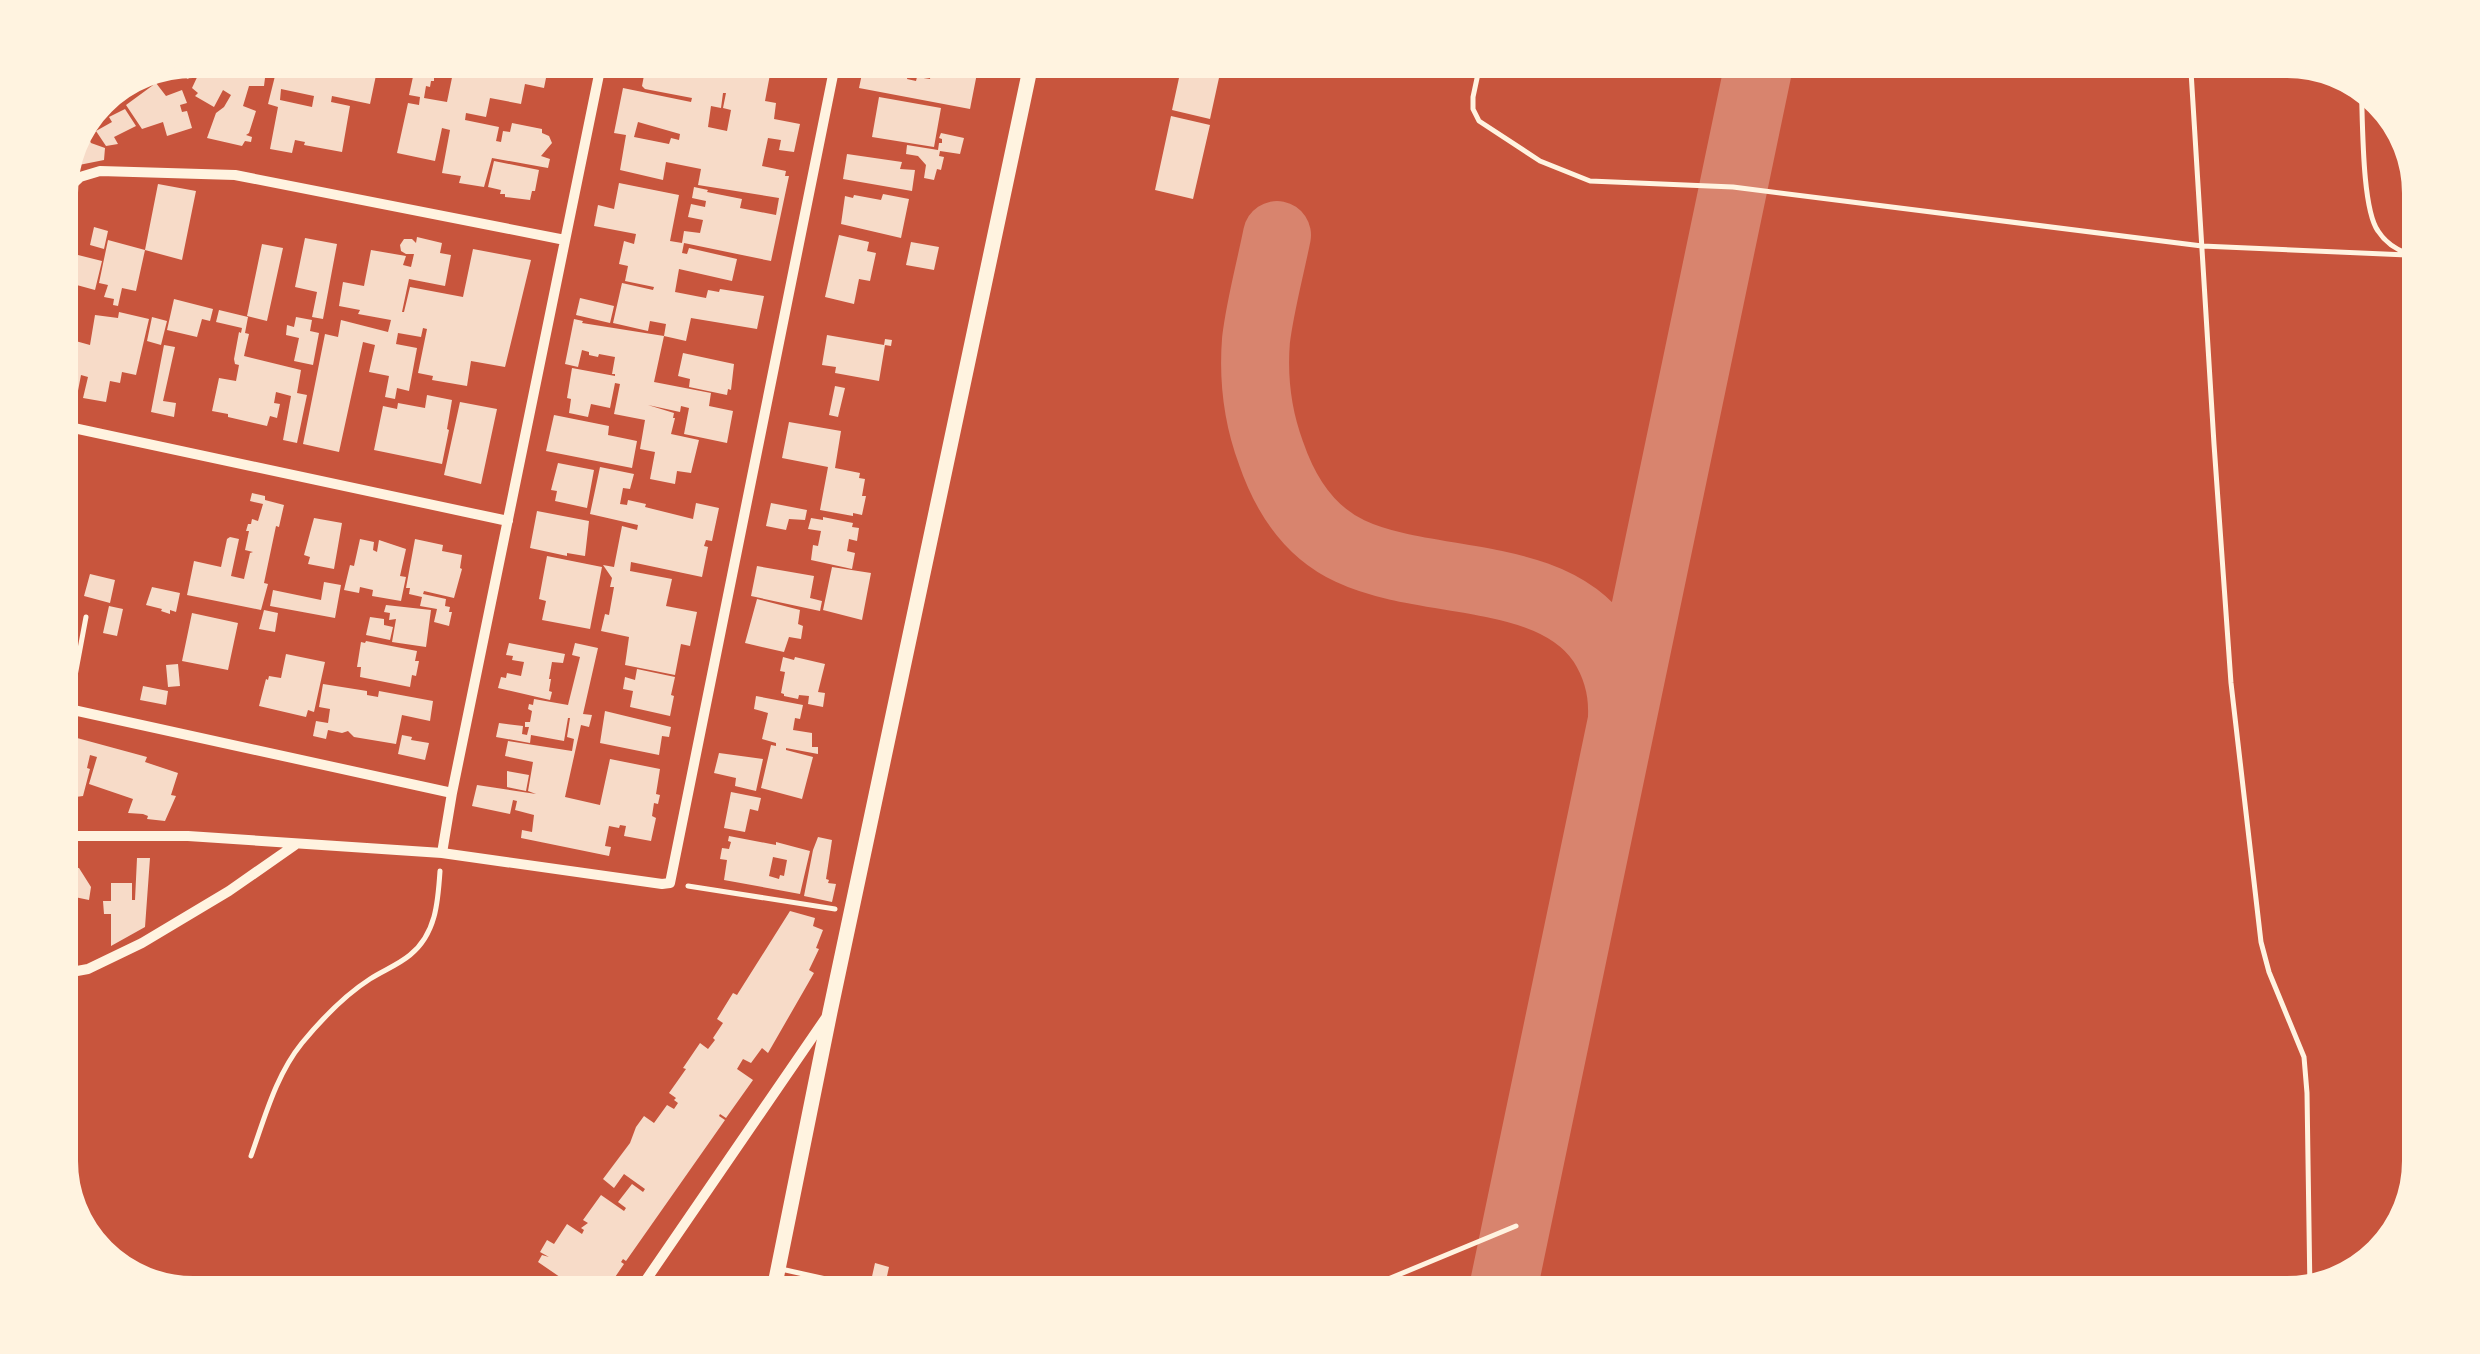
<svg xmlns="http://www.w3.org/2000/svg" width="2480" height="1354" viewBox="0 0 2480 1354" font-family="'IBM Plex Sans',sans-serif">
<rect width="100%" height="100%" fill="#c8553d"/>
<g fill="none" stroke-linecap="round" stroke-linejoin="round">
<path stroke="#d8846e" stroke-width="68" d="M1277,235C1270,270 1260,306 1256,340C1253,378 1258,418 1271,453C1285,494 1309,532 1350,551C1426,587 1552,568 1602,643C1616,665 1623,690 1622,716
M1501,1299L1761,55"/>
</g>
<path fill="#f7dbc8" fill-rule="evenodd" d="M193,55H207L188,79L167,66Z
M229,55H288L286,65L317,71L320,55L380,56L370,104L332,96L331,102L350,106L342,152L304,145L305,142L295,140L292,153L270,149L278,107L268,104L275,76L284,78V73L266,70L264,86H249L243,106L256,111L249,133L246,135L252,137L251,142L245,141L242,146L207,138L216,113L224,107L231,95L223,90L214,107L195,96L198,93L192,88L200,71L208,74L214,61L223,66ZM281,89L314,96L312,107L280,100Z
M421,55H443L442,61L434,64V81H431L430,87L426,86L424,98L447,102L455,63L495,71L498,55H534L550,58L544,88L525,84L521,104L490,98L486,117L466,113L465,120L499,127L496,141L501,142L503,131L510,132L512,123L542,129V133L549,136L552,143L541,156L550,159L548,168L492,158L484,187L459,183L461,176L442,173L450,130L442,128L435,161L397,153L408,103L419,105L420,97L409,95L416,63L419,64Z
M747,55H814L809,77L771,69L765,101L776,103L774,119L800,124L794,152L779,150L781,140L768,138L762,166L786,171L785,176H789L771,261L684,243L682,253L687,254L689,248L737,259L732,281L679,269L675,292L706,298L708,290L719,292L720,289L764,296L757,329L691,318L686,341L664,336L666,324L650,321L648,331L613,323L622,283L653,290L654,287L625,281L628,266L619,264L624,241L634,244L636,234L594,226L598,205L614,209L619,183L679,195L670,241L682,243L684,231L700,233L703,220L688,217L691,204L705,207L706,201L692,198L694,187L708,190L707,192L742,199L740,208L776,215L779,198L698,185L701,169L666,162L663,180L620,170L626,135L614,133L623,88L691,102L692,98L645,89L642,86L645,70L653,71L652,66L661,61L663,64L678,59L682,65L719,73L722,59L760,67L761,63L746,60ZM723,93H726L723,108L731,110L727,131L708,127L711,106L721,108ZM638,122L680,134L679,140L671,138L669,144L634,137Z
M866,55H889L911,59L907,79L916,81L917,77L930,79L934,58L937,55L979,63L970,109L859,88Z
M1184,55H1224L1210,119L1172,110Z
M156,83L166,96L182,90L187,103L180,105L182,112L187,111L192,128L167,136L163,122L142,129L126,105Z
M879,97L941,108L934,147L872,137Z
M125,109L136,126L114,137L118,144L106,146L96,131L112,122L109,117Z
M1171,116L1210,125L1193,199L1155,190Z
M82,126L91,143L105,148L104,160L79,165L60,175Z
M941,133L964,138L960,154L940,151L939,156L944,157L941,170L937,169L934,180L924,178L926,165L918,156L906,154L907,145L938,150L939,143H942V139L939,138Z
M847,154L902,162L900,169L915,170L912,191L843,179Z
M494,161L539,170L535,191H532L530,200L505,197V194H500L501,190L488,187Z
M158,184L196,191L182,260L145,250Z
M883,194L909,199L901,238L841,224L845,196L853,198L854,195L881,200Z
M94,227L108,231L104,249L90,245Z
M839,235L869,242L867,251L876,253L870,281L859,279L854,304L825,297Z
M417,237L442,243L440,253L451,255L445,286L409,279L402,312H404L410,287L463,297L473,249L531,260L505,367L471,361L467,386L432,380L433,376L418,373L427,329L423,328L421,337L398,333L396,344L417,348L409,391L397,388L395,399L385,397L389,376L369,372L375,345L363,342L339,452L303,444L325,334L338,337L341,320L388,332L391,320L358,314L360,310L339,306L343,282L364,286L371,250L406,256L403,265L411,267L414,254H406L401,251L400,245L404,239H412L416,243Z
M305,238L337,244L323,319L312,317L317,292L295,287Z
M108,240L145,250L136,291L122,288L118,306L113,305L114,299L104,297L108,285L99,283Z
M911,242L939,247L934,270L906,265Z
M262,244L283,248L267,321L247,316Z
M70,253L102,261L95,290L62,281L55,305V279L62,281Z
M580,298L614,306L610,323L576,315Z
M174,299L213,309L210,321L202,319L197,337L167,330Z
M219,310L248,317L245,333L249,334L244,356L301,370L297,393L307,395L297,443L283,440L291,396L276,392L274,403L280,404L277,418L270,416L267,426L228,417V414L212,411L219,378L236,381L239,365L235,364L234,359L239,332L241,333L242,328L216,322Z
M119,312L149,319L136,375L122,372L120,383L110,381L106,402L83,398L88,377L81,375L77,396L55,392V366L61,337L90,345L95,315L118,318Z
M152,317L167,321L161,345L147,341Z
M296,317L312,320L310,331L319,333L313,365L294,361L299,338L286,335L287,325L294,327Z
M574,319L583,321L582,323L664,336L654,382L711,393L709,406L733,411L727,443L684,434L689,408L681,406L680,412L648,405L674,413L673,418H675L671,434L699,440L691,473L677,471L675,484L650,479L655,452L640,449L645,420L614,414L620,384L615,383L610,408L591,404L588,417L569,413L571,399L567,398L572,368L615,376V374H612L615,357L599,354L598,357L589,355V352L582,350L578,367L565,364Z
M827,335L884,345L885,339L892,340L891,346L885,345L879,381L835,373L836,367L822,365Z
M164,345L175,347L163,401L176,403L174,417L151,412Z
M683,353L734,364L731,390L728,389L727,395L689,387L690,379L678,376Z
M835,386L845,388L838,417L829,415Z
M427,395L452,400L447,429L449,430L442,464L374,450L383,406L397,409L398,403L425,408Z
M460,402L497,409L481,484L444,475Z
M554,415L609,426L608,435L637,441L632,468L546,451Z
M789,422L841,431L835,468L860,473L859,478L865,479L862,496H866L862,515L853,513V516L820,510L828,467L782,458Z
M558,463L594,470L587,508L555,501L557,491L551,490Z
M600,467L634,474L630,489L623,488L620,504L627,505L628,500L646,504L645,507L693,519L696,503L719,508L712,541L706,540L704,546L708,547L702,577L631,562L630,571L672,579L666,606L697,612L690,646L681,644L675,675L625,665L629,637L601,631L605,614L609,615L614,587H610L612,578L603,565L614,567L622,526L637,530L638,525L590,514Z
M252,493L265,496V500L284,505L279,527L276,526L264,583L268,584L261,610L187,595L194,561L221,567L227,539L230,537L239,539L231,576L244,579L250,553L253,552L245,550L249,531H246L248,524H251L252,519L258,521L263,504L250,501Z
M771,503L807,510L805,520L789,519L786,530L766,526Z
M537,511L589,521L585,556L567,553V556L530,548Z
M823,517L853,523L852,527L859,528L857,541L849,539L847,551L855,553L852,569L811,560L813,545L818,546L821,531L808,529L811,518L823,520Z
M314,518L342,523L334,569L308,564L310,557L304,555Z
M360,539L374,542L373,550L377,552L379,540L406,549L400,576L406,577L401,601L372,596L373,590L360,587L359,593L344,590L350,565L354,566Z
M415,539L443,545L442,551L462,555L460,568L462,569L454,598L424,591L423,594L446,599L445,606L450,607L449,612H452L449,626L434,622L437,609L420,606L422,597L409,594L410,588H406Z
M547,556L602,567L590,629L542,620L546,601L539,599Z
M757,566L814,576L810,598L822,601L820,611L751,596Z
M55,567L70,570L65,598L55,596Z
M832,567L871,573L862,620L823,610Z
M90,574L115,580L110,603L84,596Z
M324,582L341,585L335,618L270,606L273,590L321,600Z
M152,587L180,593L176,612L170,610V614L161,611L162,609L146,605Z
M757,599L800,610L798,624L803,626L801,639L789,637L784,652L745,643Z
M386,605L431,610L426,647L392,642L396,619L389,620L390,613L384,612Z
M109,606L123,609L117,636L103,633Z
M264,610L278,613L275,632L259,629Z
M192,613L238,623L228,670L182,661Z
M370,617L384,619V625L393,627L390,640L366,635Z
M366,641L417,651L415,661H419L416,676L412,675L410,687L360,677L361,667H357L361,642L365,643Z
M509,643L565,654L563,663L552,662L549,679H551L549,691L552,692L550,700L498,688L501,677L506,678L507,673L521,676L524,662L512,660L513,656L506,655Z
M575,643L598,648L583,714L592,715L589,727L581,725L565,797L600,805L610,759L660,769L656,794L660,795L658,804L654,803L652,816L656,818L651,841L624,836L626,826L620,825L619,828L609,826L605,846L611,847L609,856L521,838L522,830L532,832L534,815L515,810L517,801L513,800L510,814L472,806L477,785L536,794L528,791L533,762L505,756L508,741L572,751L574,739L567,737L570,718H568L564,741L531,735L530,743L496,737L499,723L523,726L522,734L527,735L529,727H525V722H530L532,711L528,709L529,704L533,705L534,699L568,705L580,657L572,655Z
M286,654L325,662L314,712L308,710L306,717L259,706L266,679L268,680L269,676L281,678Z
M783,657L794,660L795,657L825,664L818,692L825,693L823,707L808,704L809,696L799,695L798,699L784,696V694L781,693L785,672L780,671Z
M178,664L180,686L168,687L166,665Z
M637,669L675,677L671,695L674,696L670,716L630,707L633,691L623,689L625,677L635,680Z
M323,684L367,691V695L378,697L379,691L433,701L430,721L402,715L396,744L354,737L348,731L342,733L328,730L326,739L313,736L316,721L328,723L330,709L319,707Z
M143,686L168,691L166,705L140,700Z
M756,696L803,705L800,719L795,718L793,730L812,733V747H818V754L786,748V750L813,757L802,799L761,788L771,745L776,746V743L762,739L768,713L754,709Z
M605,711L671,727L669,737L662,736L659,755L600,743Z
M66,735L147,757L145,762L178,773L171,795L176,796L165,821L147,819L148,816L143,814L128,813L133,799L89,784L97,757L90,755L87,768L90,769L83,796L68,798L66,813L55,811V773Z
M402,735L412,737L411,740L429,743L425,760L398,754Z
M719,753L763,759L756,791L735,786L736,778L714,773Z
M507,771L529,775L526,791L507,787Z
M731,792L761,798L758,811L750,809L745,832L724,828Z
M729,836L776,845V842L810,851L800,894L724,880L727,860L720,859L722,848L729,849L731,842L728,841ZM773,857L787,860L784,876L780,875L779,879L769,876Z
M818,837L832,840L826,879L829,880L828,883L836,884L832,902L804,896L813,850Z
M137,858H150L145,927L111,946V914H104L103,901H111V883H132V900H135Z
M70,860V867L79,868L91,887L89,900L65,895V889H60L62,914H55V861Z
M790,911L815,918L813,926L823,930L816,948L819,949L809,970L814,973L768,1053L762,1048L751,1063L743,1059L737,1069L753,1080L726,1118L720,1114L719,1116L725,1120L626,1261L623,1259L621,1262L624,1264L600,1299H592L538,1262L542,1255L549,1257L540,1252L547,1240L554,1244L567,1224L582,1234L584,1230L581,1228L588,1223L583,1220L601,1195L624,1211L626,1208L618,1202L632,1184L643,1192L645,1189L624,1174L614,1188L603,1179L630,1143L636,1127L644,1116L654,1123L667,1105L674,1109L678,1103L674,1100L676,1098L669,1093L686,1069L683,1068L700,1043L708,1049L715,1040L713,1038L723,1023L717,1019L733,993L737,995Z
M875,1263L889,1267L882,1299H867Z
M552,1282L576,1299H518L522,1293L530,1298L539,1288L545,1292Z"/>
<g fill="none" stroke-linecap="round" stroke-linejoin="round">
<path stroke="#fff3e0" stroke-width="5" d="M688,886L835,909
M251,1156C265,1117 276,1075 302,1043C321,1020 345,995 370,979C382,971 398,965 410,955C436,934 438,902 440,871"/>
<path stroke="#fff3e0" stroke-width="5" d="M1402,55L1442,63
M1482,55L1473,97V109L1479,121L1540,161L1590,181L1733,187L2202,246L2407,255
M2190,55L2214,444L2231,683L2261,942L2269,972L2304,1057L2307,1093L2310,1292
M2361,81C2363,114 2361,207 2378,231C2389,248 2406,255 2425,257
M69,708L86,617
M781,1269L916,1299
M1340,1299L1516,1226"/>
<path stroke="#fff3e0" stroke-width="10" d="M60,196L80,177L100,171L235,175L565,240
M55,424L508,521
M55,706L452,793
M55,836H188L442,853L662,884L670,883L837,55
M442,853L452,793L603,55
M55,975L88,969L142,943L229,891L295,845
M633,1299L825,1019"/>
<path stroke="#fff3e0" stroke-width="15" d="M772,1299L830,1012L1033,55"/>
</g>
<path d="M0 0H2480V1354H0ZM193 72H2287A121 121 0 0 1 2408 193V1161A121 121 0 0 1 2287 1282H193A121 121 0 0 1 72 1161V193A121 121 0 0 1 193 72Z" fill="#fff3e0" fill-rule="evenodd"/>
<path fill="none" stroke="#fff3e0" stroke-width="12" d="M193 72H2287A121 121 0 0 1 2408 193V1161A121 121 0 0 1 2287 1282H193A121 121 0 0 1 72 1161V193A121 121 0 0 1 193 72Z"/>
</svg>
